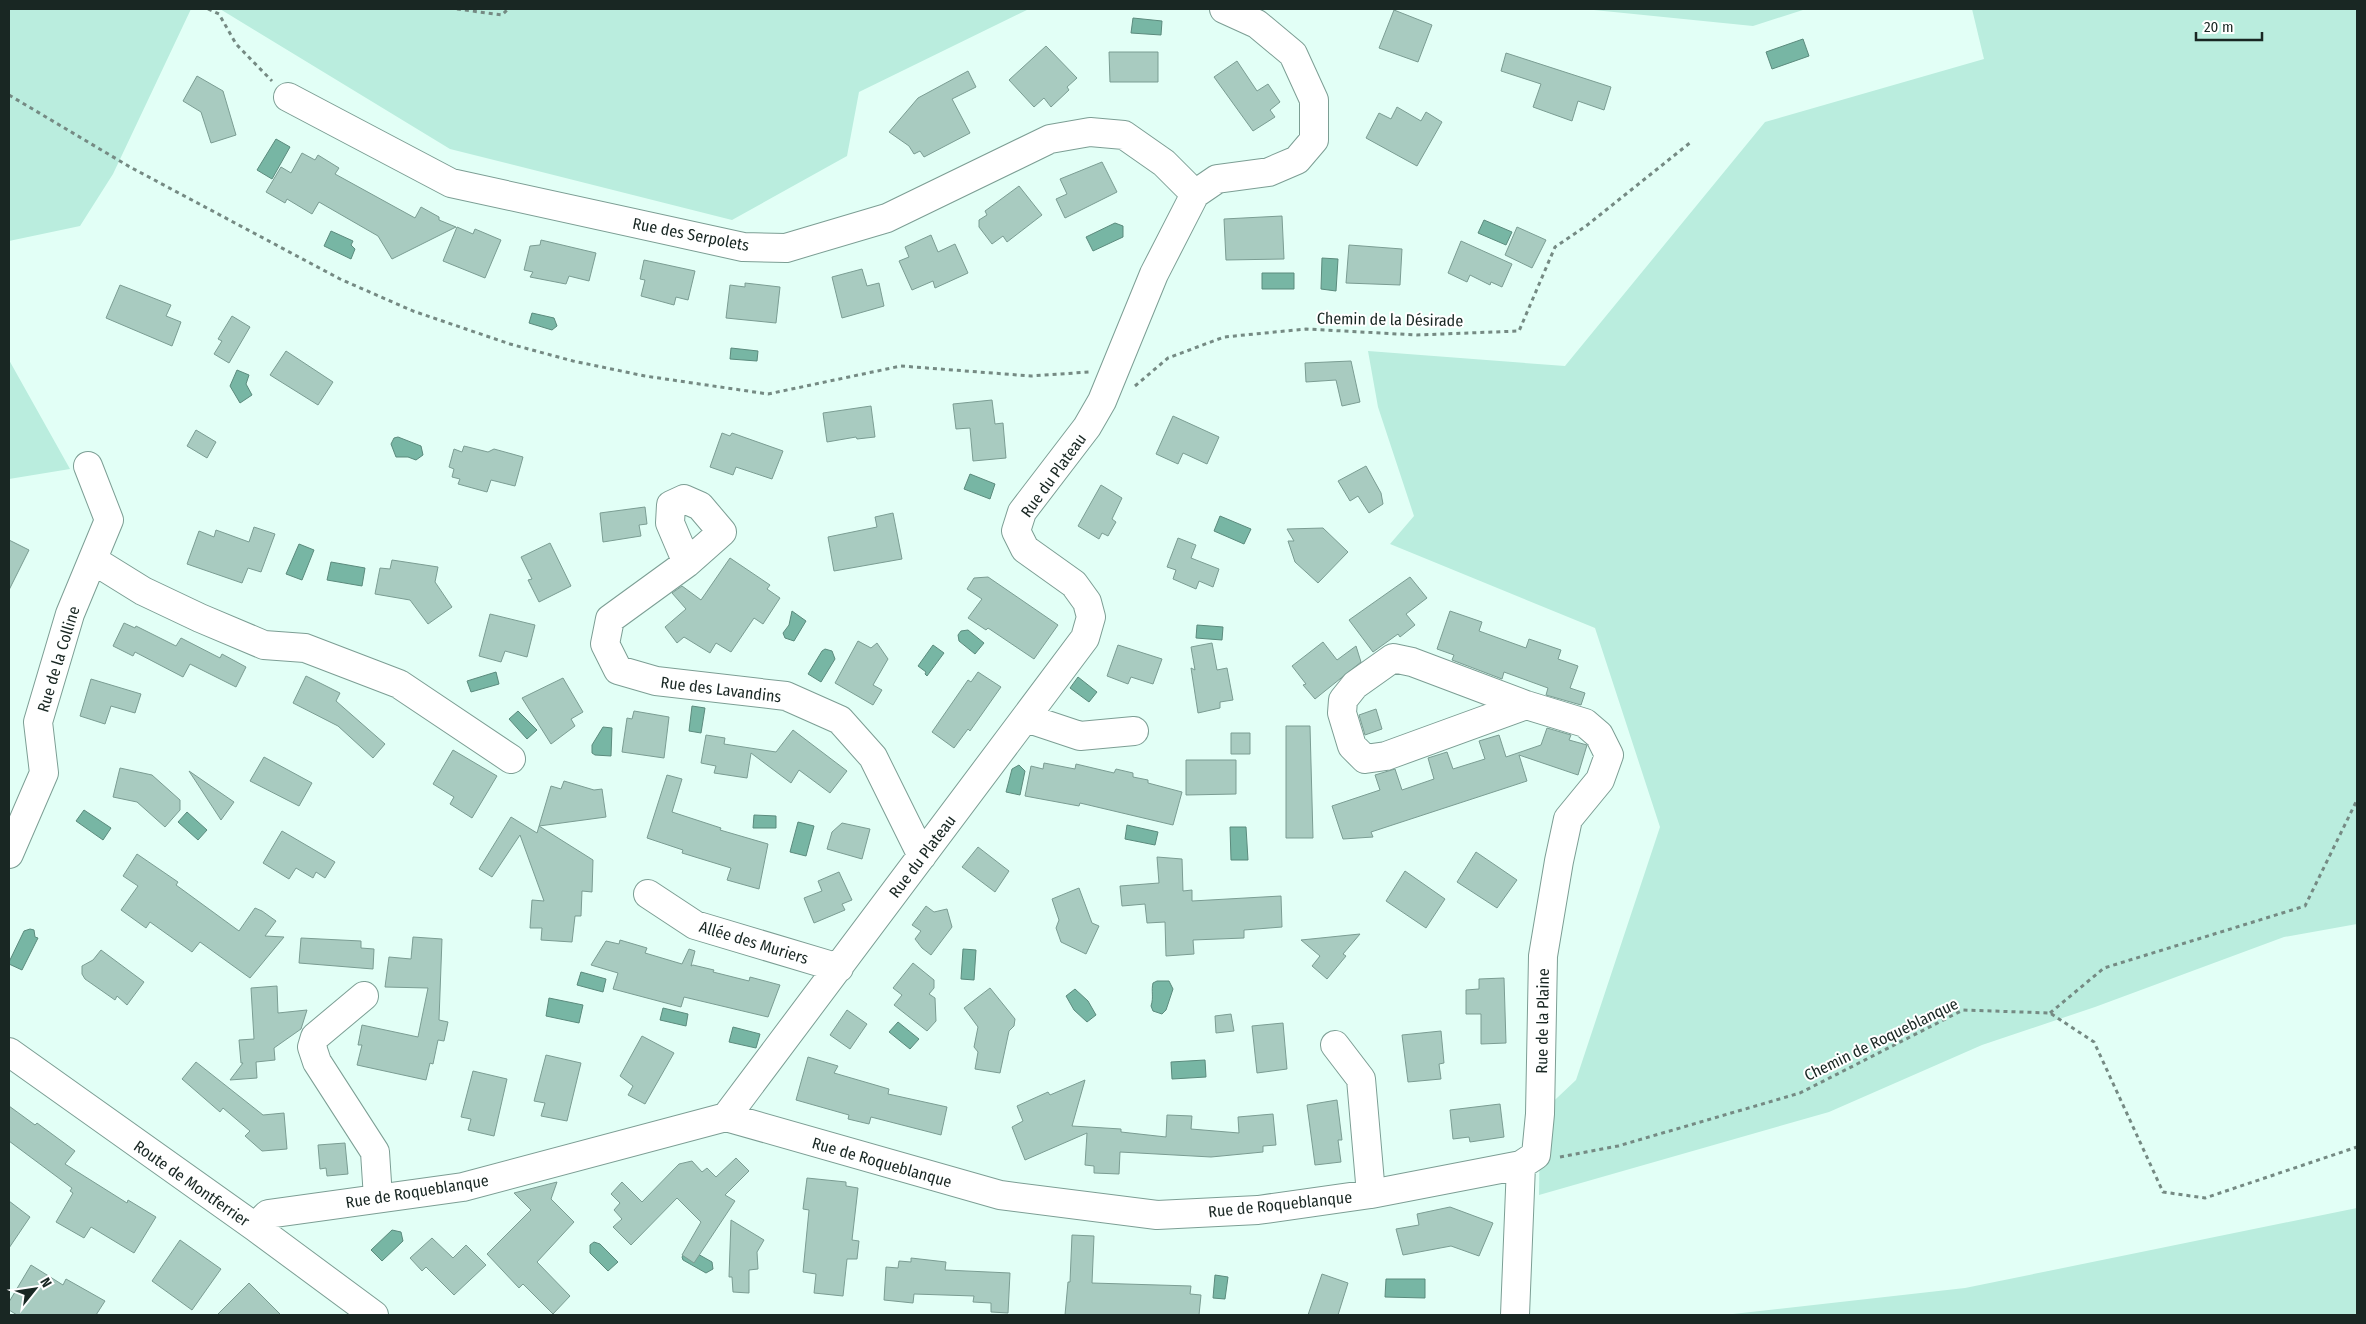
<svg xmlns="http://www.w3.org/2000/svg" width="2366" height="1324" viewBox="0 0 2366 1324" font-family="'Fira Sans Condensed',sans-serif">
<rect width="100%" height="100%" fill="#e2fff6"/>
<path fill="#baedde" d="M9,9H191L113,174L80,226L9,241Z
M220,9H1029L859,92L847,156L732,220L450,149Z
M1584,9H1806L1753,26Z
M1972,9H2357V924L2284,937L2095,1007L1982,1045L1829,1112L1539,1195L1540,1114L1576,1080L1660,827L1595,628L1390,544L1414,516L1378,407L1368,351L1565,366L1765,122L1984,59Z
M9,360L70,469L9,479Z
M2357,1208V1315H1724L1965,1288Z"/>
<path fill="#77b6a4" stroke="#5b8b7d" d="M1133,18L1162,21L1161,35L1131,33Z
M1803,39L1809,56L1772,69L1766,52Z
M276,139L290,147L272,179L257,170Z
M1484,220L1512,232L1506,245L1478,233Z
M1115,223L1123,226V237L1093,251L1086,237Z
M331,231L353,241L351,245L355,249L351,259L324,246Z
M1322,258L1338,259L1336,291L1321,289Z
M1262,273H1294V289H1262Z
M532,313L554,318L557,326L552,330L529,323Z
M731,348L758,351L757,361L730,359Z
M237,370L249,375L246,384L252,395L240,403L230,386Z
M398,437L421,446L423,455L416,460L408,457H396L391,444L394,438Z
M970,474L995,484L990,499L964,489Z
M1220,516L1251,529L1244,544L1214,531Z
M299,544L314,550L302,580L286,574Z
M331,562L365,568L362,586L327,580Z
M792,611L806,621L794,641L785,638L783,633L789,625Z
M1197,625L1223,627L1222,640L1196,638Z
M968,630L984,643L975,654L959,641L958,635L961,631Z
M933,645L944,653L927,676L925,674L926,672L918,666Z
M825,649L832,651L835,659L821,682L808,674L822,651Z
M496,672L499,684L471,692L467,681Z
M1078,677L1097,692L1089,702L1070,688Z
M692,706L705,708L701,733L689,731Z
M518,711L537,730L527,739L509,719Z
M603,727L612,728L611,756L595,755L592,753V745Z
M1019,765L1025,771L1020,795L1006,792L1012,769Z
M84,810L111,828L103,840L76,821Z
M187,812L207,830L198,840L178,822Z
M754,815L776,816V828H753Z
M798,822L814,826L806,856L790,852Z
M1127,825L1158,832L1155,845L1125,839Z
M1230,827H1246L1248,860H1231Z
M30,929L34,930L35,937L38,938L22,970L9,964V962L24,931Z
M963,949L976,950L974,980L961,979Z
M581,972L606,979L603,992L577,985Z
M1157,981H1169L1173,989L1166,1010L1162,1014L1153,1011L1151,1006C1154,997 1151,991 1153,983Z
M1075,989L1088,1001L1096,1015L1087,1022L1074,1010L1066,996Z
M549,998L583,1005L579,1023L546,1016Z
M663,1008L688,1014L686,1026L660,1020Z
M898,1022L919,1039L910,1049L889,1032Z
M733,1027L760,1034L756,1048L729,1042Z
M1205,1060L1206,1077L1172,1079L1171,1062Z
M392,1230L401,1232L403,1241L382,1261L371,1250Z
M594,1242L600,1244L618,1262L608,1271L590,1253V1245Z
M687,1249H689L712,1262L713,1269L706,1273L683,1260L682,1257Z
M1215,1275L1228,1277L1225,1299L1213,1298Z
M1386,1279H1425V1298L1385,1297Z"/>
<path fill="#a8cbc0" stroke="#7b9d93" d="M1394,10L1432,25L1418,62L1379,48Z
M1046,46L1077,78L1067,87L1069,90L1051,107L1044,98L1034,107L1009,80Z
M1109,52H1158V82H1110Z
M1506,53L1611,87L1604,110L1578,101L1572,121L1533,107L1541,84L1501,71Z
M1237,61L1257,91L1268,84L1280,102L1270,110L1275,117L1253,131L1214,77Z
M968,71L976,87L952,99L970,133L924,157L920,151L914,154L909,146L889,132L918,98Z
M197,76L223,91L236,135L211,143L201,112L183,101Z
M1397,107L1421,121L1426,112L1442,122L1417,166L1366,138L1379,113L1391,119Z
M302,153L315,160L318,155L339,168L335,174L415,218L421,207L439,217V220L456,227L392,259L378,236L319,202L312,214L287,199L285,203L266,192L281,167L291,173Z
M1102,162L1117,192L1065,218L1056,199L1067,194L1060,179Z
M1019,186L1042,215L1007,242L1003,236L992,244L979,227V220L987,215L985,211Z
M1282,216L1284,259L1226,260L1224,219Z
M457,227L473,234L475,229L501,240L485,278L443,261Z
M1517,227L1546,240L1532,268L1505,255Z
M931,235L938,252L955,244L968,273L935,288L933,281L912,290L899,261L909,257L905,247Z
M541,240L596,253L589,281L569,276L566,284L530,277L533,272L524,270L530,246L540,245Z
M1461,241L1512,264L1502,287L1491,282L1490,285L1470,275L1467,282L1448,273Z
M1349,245L1402,249L1400,285L1346,283Z
M644,260L695,271L688,300L676,297L674,305L641,296L645,280L640,279Z
M862,269L867,286L879,283L884,306L842,318L832,277Z
M745,283L780,287L776,323L726,318L730,285L745,287Z
M120,285L171,305L166,316L181,322L172,346L106,318Z
M232,316L250,327L229,363L214,354L222,341L218,339Z
M286,351L333,382L318,405L270,375Z
M1351,361L1360,402L1342,406L1336,380L1306,382L1305,363Z
M992,400L995,424L1003,423L1006,458L973,461L970,428L956,429L953,404Z
M871,406L875,437L857,439L856,437L827,442L823,413Z
M1173,416L1219,437L1207,464L1183,453L1178,464L1156,454Z
M196,430L216,442L207,458L187,446Z
M722,433L730,436L732,433L783,451L772,479L736,467L733,475L710,467Z
M464,446L488,452L494,449L523,457L515,486L491,480L487,492L458,484L460,479L452,477L454,469L449,467L454,449L462,452Z
M1366,466L1381,493L1383,504L1369,513L1358,496L1350,501L1338,481Z
M1101,485L1122,498L1112,519L1116,522L1108,536L1102,533L1099,539L1078,526Z
M645,507L647,524L639,525L641,536L603,542L600,513Z
M893,513L902,559L834,571L828,537L877,527L875,517Z
M254,527L275,534L261,572L248,568L242,583L187,564L199,531L214,537L216,530L249,542Z
M1323,528L1348,552L1318,583L1295,562L1288,541H1294L1287,529Z
M1178,538L1196,545L1191,558L1219,569L1213,587L1199,581L1196,589L1173,579L1176,570L1167,567Z
M9,540L29,550L9,590Z
M550,543L571,586L539,602L528,580L532,579L521,557Z
M730,558L770,585L767,589L780,598L763,624L754,618L731,652L716,643L710,653L684,637L677,643L665,627L686,609L672,593L682,586L701,600Z
M392,560L438,567L435,582L452,607L428,624L410,600L375,594L380,568L390,569Z
M988,577L1058,625L1034,659L988,628L986,630L968,618L982,599L967,589L974,578Z
M1410,577L1427,598L1406,614L1415,625L1400,637L1398,634L1373,652L1349,620Z
M1450,611L1482,622L1479,631L1526,648L1529,639L1561,650L1558,659L1578,666L1570,688L1585,693L1581,705L1546,695L1548,688L1504,672L1502,679L1452,660L1454,655L1437,649Z
M490,614L535,625L527,657L505,651L501,662L479,656Z
M124,623L135,628L136,626L176,646L181,638L220,658L222,654L246,667L236,687L190,664L183,677L135,652L133,656L113,646Z
M858,641L871,648L877,643L888,659L873,685L882,690L873,705L835,683Z
M1323,642L1337,660L1356,646L1361,662L1315,699L1303,685L1306,684L1292,666Z
M1212,643L1217,670L1227,668L1233,700L1220,702V708L1198,713L1191,668L1195,670L1191,647Z
M1118,645L1162,659L1153,684L1131,677L1128,684L1107,676Z
M978,672L1001,687L970,731L968,729L954,748L932,732L968,680L971,682Z
M306,676L340,693L336,701L385,744L373,758L338,726L293,703Z
M563,678L583,712L571,719L575,726L551,744L522,698Z
M91,679L141,694L135,713L111,706L105,724L80,716Z
M1376,709L1382,729L1365,735L1359,715Z
M634,711L669,717L664,758L622,752L627,718L632,719Z
M1286,726H1310L1313,838H1286Z
M1547,728L1571,735L1569,740L1587,745L1578,775L1519,755L1527,781L1371,832L1373,837L1343,839L1332,806L1380,790L1375,775L1395,769L1402,790L1434,779L1428,758L1447,752L1453,769L1485,759L1479,741L1499,735L1506,757L1541,745Z
M793,730L847,771L830,793L799,770L791,783L751,753L747,778L714,773L716,766L701,763L706,735L725,738L724,744L776,752Z
M1231,733H1250V754H1231Z
M453,750L497,776L472,818L450,804L454,797L433,784Z
M264,757L312,783L299,806L250,781Z
M1186,760H1236V794L1186,795Z
M1044,763L1075,769L1076,764L1114,773L1116,769L1133,773V777L1148,780V783L1182,792L1173,825L1080,803L1079,806L1025,796L1031,766L1043,769Z
M120,768L152,775L180,800V810L165,827L137,802L113,797Z
M189,771L234,802L221,820Z
M667,775L682,779L672,812L721,828L720,830L768,844L759,889L727,880L731,868L682,853L683,850L647,838Z
M564,781L594,790L602,789L606,817L539,826L593,860L592,892L582,891L581,916H575L572,942L541,940L542,928H530L532,900L544,901L520,835L492,877L479,869L511,817L537,833L551,786L561,789Z
M842,823L870,829L862,859L827,849L832,832Z
M282,831L335,862L325,878L316,872L313,878L296,868L289,879L263,863Z
M978,847L1009,871L995,892L962,867Z
M1476,852L1517,880L1497,908L1457,882Z
M137,854L178,882L176,885L239,931L255,908L262,911L276,921L265,936L284,937L250,978L200,942L192,952L150,922L146,928L121,910L138,886L123,876Z
M1157,857L1182,859L1183,891L1192,890V901L1281,896L1282,927L1244,930V938L1193,940L1194,954L1166,956L1165,922L1147,923L1145,904L1122,906L1120,886L1159,883Z
M1405,871L1445,899L1426,928L1386,901Z
M839,872L852,900L842,904L845,910L814,923L804,898L822,891L818,881Z
M1079,888L1092,923L1099,926L1086,954L1061,942L1056,928L1059,920L1052,899Z
M926,906L934,912L947,909L952,927L931,955L922,948L915,939L921,931L912,925Z
M1360,934L1343,954L1346,956L1327,979L1312,966L1320,956L1301,940Z
M413,937L442,939L439,1020L448,1022L444,1041L438,1040L433,1064L430,1063L426,1080L357,1065L362,1045H358L362,1025L418,1037L428,988L385,987L389,957L411,959Z
M301,938L361,941V948L374,949L373,969L299,963Z
M620,940L647,948L645,953L682,964L689,949L695,951L691,966L693,965L714,970L713,972L749,981L750,977L780,985L768,1017L684,997L681,1007L613,989L618,973L591,965L606,941L619,944Z
M101,950L144,982L127,1005L117,996L115,1000L85,979L82,974V966L93,960Z
M913,963L934,980V988L929,994L935,998L936,1021L927,1031L894,1005L902,995L893,988Z
M1504,978L1506,1043L1481,1044V1014H1466V990L1479,989V979Z
M277,986L278,1013L307,1010L301,1029L274,1048L275,1060L256,1062L257,1078L230,1080L243,1063H241L239,1040L254,1039L251,988Z
M990,988L1015,1019L1014,1026L1009,1031L1000,1073L975,1069L978,1052L974,1047L978,1027L964,1008Z
M847,1010L867,1024L850,1049L830,1035Z
M1231,1014L1234,1031L1216,1033L1215,1016Z
M1283,1023L1287,1069L1257,1073L1252,1026Z
M1441,1031L1444,1063L1439,1064L1441,1079L1408,1082L1402,1035Z
M642,1036L674,1053L645,1104L628,1095L633,1086L620,1076Z
M546,1055L581,1063L567,1121L541,1116L545,1103L534,1101Z
M808,1057L838,1066L834,1073L889,1089L888,1094L947,1107L941,1135L871,1117L869,1124L848,1119L849,1115L796,1100Z
M196,1062L263,1115L284,1113L287,1149L262,1151L245,1136L250,1131L223,1108L220,1112L182,1079Z
M473,1071L507,1079L494,1136L468,1130L471,1119L461,1117Z
M1085,1080L1072,1126L1121,1129V1132L1166,1137L1167,1115L1192,1116L1191,1129L1239,1133L1238,1117L1273,1114L1276,1145L1263,1146V1152L1211,1157L1120,1152L1119,1174L1094,1173V1166L1085,1165L1087,1133L1025,1160L1012,1127L1023,1121L1017,1106L1048,1092L1050,1095Z
M1337,1100L1342,1140H1338L1341,1162L1315,1165L1307,1105Z
M1500,1104L1504,1137L1470,1142L1469,1137L1453,1139L1450,1110Z
M9,1106L35,1125L37,1123L75,1151L65,1164L127,1203L128,1200L156,1217L134,1253L91,1227L84,1238L56,1222L73,1193L70,1191L72,1188L9,1141Z
M345,1143L348,1174L327,1176L326,1168L320,1169L318,1145Z
M736,1158L749,1171L725,1195L735,1201L694,1263L682,1255L701,1222L677,1198L631,1245L613,1227L622,1219L614,1210L620,1203L611,1194L622,1182L642,1202L679,1164L692,1161L702,1172L707,1168L716,1177Z
M807,1178L846,1182V1186L858,1188L852,1240L859,1241L857,1259H847L843,1296L814,1293L816,1274L803,1272L809,1210L803,1209Z
M557,1182L551,1199L574,1222L537,1262L570,1296L553,1314L523,1284L519,1288L487,1254L531,1210L514,1193Z
M9,1201L30,1217L9,1248Z
M1450,1207L1493,1223L1479,1256L1451,1246L1403,1255L1396,1229L1419,1225L1417,1214Z
M731,1220L764,1240L757,1252L758,1269L749,1270V1293L733,1292L732,1277H729Z
M1072,1235L1094,1236L1092,1283L1191,1286L1190,1294L1201,1295L1199,1315H1065L1068,1282H1070Z
M432,1238L453,1258L466,1245L486,1265L454,1295L426,1267L422,1271L410,1258Z
M180,1240L221,1269L192,1310L152,1281Z
M911,1258L946,1262L945,1270L1010,1273L1008,1313L991,1312V1303L973,1302L974,1296L914,1294L913,1303L884,1300L886,1267L898,1268L899,1261L911,1262Z
M31,1265L63,1285L66,1279L105,1301L96,1315H17L9,1310V1302Z
M1322,1274L1348,1283L1338,1315H1308Z
M249,1283L281,1315H217Z"/>
<g fill="none" stroke-linecap="round" stroke-linejoin="round">
<g stroke="#7c9e94" stroke-width="30">
<path id="minor" d="M288,97L451,183L743,247L786,248L887,218L1050,139L1090,132L1124,135L1164,163L1195,194
M93,560L143,591L200,618L264,645L305,648L399,684L511,759
M687,563L670,523L671,505L684,499L700,506L722,532L687,563L610,619L605,644L618,670L656,681L786,696L840,720L873,757L922,856
M1026,718L1080,736L1134,731
M9,854L44,773L38,722L70,614L109,520L88,466
M648,894L695,925L839,968
M364,996L315,1037L312,1047L317,1062L375,1152L378,1198
M1335,1045L1361,1079L1371,1194
M9,1052L255,1227L374,1315
M726,1117L1085,638L1091,617L1087,602L1074,584L1025,549L1016,531L1022,512L1087,427L1102,401L1154,274L1195,194L1217,179L1269,172L1297,160L1314,140V100L1293,54L1257,24L1224,9
M255,1227L268,1214L463,1187L726,1117L1000,1195L1157,1215L1258,1210L1371,1194L1521,1165L1536,1155L1540,1114L1543,956L1559,861L1568,819L1600,780L1609,755L1599,735L1585,723L1526,705L1412,662L1393,658L1355,685L1343,700L1342,713L1352,746L1365,759L1386,756L1526,705
M1515,1315L1521,1165"/>
</g>
<path stroke="#758a83" stroke-width="3" stroke-dasharray="4 4" stroke-linecap="butt" d="M208,9L219,14L236,44L272,81
M457,9L502,15L508,9
M9,95L130,167L340,279L413,311L510,344L573,361L645,376L768,394L901,366L1031,376L1089,372
M1135,386L1168,358L1224,337L1306,329L1417,335L1519,331L1555,247L1586,226L1691,142
M2050,1013L2104,968L2305,906L2357,800
M1560,1157L1618,1146L1800,1093L1963,1010L2050,1013L2094,1042L2163,1192L2205,1198L2357,1147"/>
<use href="#minor" stroke="#fff" stroke-width="28"/>
</g>
<g text-anchor="middle" stroke-width="4" stroke-linejoin="round" paint-order="stroke">
<g font-size="16" fill="#192723" stroke="#fff">
<text transform="translate(691 234) rotate(11)" y="6">Rue des Serpolets</text>
<text transform="translate(1390 319) rotate(1)" y="6">Chemin de la Désirade</text>
<text transform="translate(1053 475) rotate(-54)" y="6">Rue du Plateau</text>
<text transform="translate(58 659) rotate(-73)" y="6">Rue de la Colline</text>
<text transform="translate(721 689) rotate(7)" y="6">Rue des Lavandins</text>
<text transform="translate(922 856) rotate(-53)" y="6">Rue du Plateau</text>
<text transform="translate(754 942) rotate(17)" y="6">Allée des Muriers</text>
<text transform="translate(1542 1021) rotate(-89)" y="6">Rue de la Plaine</text>
<text transform="translate(1881 1039) rotate(-26)" y="6">Chemin de Roqueblanque</text>
<text transform="translate(882 1162) rotate(16)" y="6">Rue de Roqueblanque</text>
<text transform="translate(192 1183) rotate(35)" y="6">Route de Montferrier</text>
<text transform="translate(417 1191) rotate(-9)" y="6">Rue de Roqueblanque</text>
<text transform="translate(1280 1204) rotate(-6)" y="6">Rue de Roqueblanque</text>
</g>
</g>
<rect width="2366" height="1324" fill="none" stroke="#192723" stroke-width="20"/>
<g transform="translate(35 1289) rotate(60)" stroke="#ffffff" stroke-width="4" paint-order="stroke">
<path d="M0-4L9 19L0 12L-9 19Z" fill="#192723"/>
<text y="-8" font-size="14" font-weight="bold" text-anchor="middle" fill="#192723">N</text>
</g>
<path d="M2196 32v8h66v-8" fill="none" stroke="#192723" stroke-width="2.5"/>
<text x="2204" y="32" font-size="15" fill="#192723" stroke="#ffffff" stroke-width="4" paint-order="stroke">20 m</text>
</svg>
